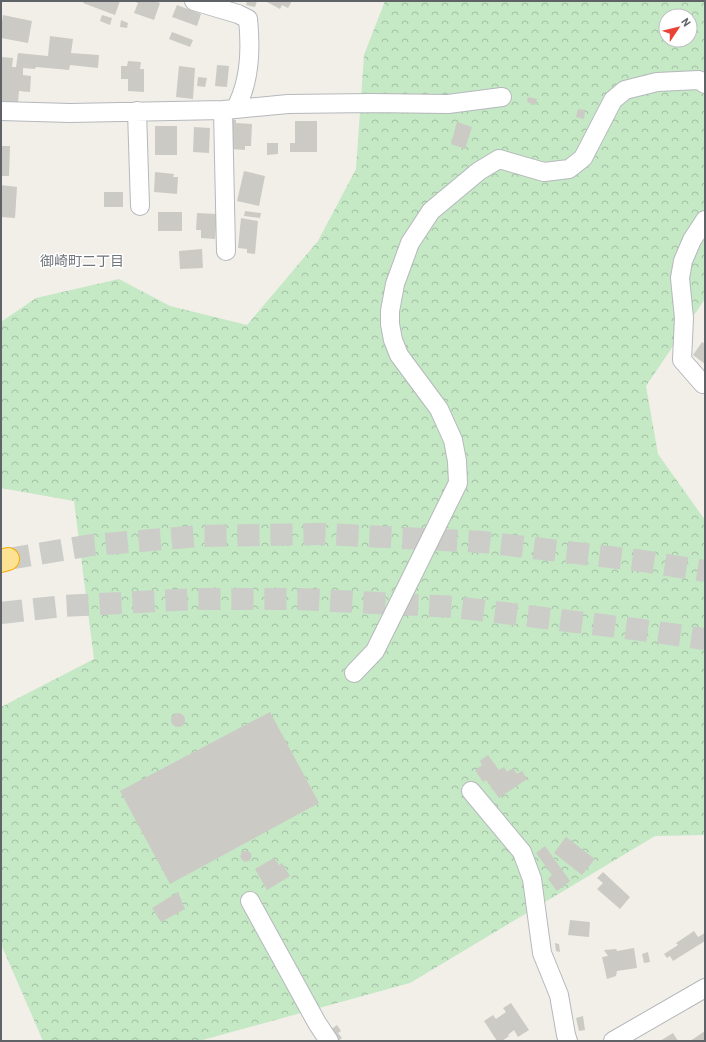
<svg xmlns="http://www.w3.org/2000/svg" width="706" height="1042" viewBox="0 0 706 1042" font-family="Barlow,'Noto Sans JP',sans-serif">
<defs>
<pattern id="forest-crowns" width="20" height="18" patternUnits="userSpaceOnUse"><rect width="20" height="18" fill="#c5e8c5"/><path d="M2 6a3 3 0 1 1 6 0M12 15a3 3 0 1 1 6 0" fill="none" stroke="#a3c0a4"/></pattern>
</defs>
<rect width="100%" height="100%" fill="#f1efe8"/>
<path fill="url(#forest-crowns)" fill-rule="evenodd" d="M385,1H705V299L646,386L658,454L705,520V835L655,836L410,983L199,1041H43L1,944V707L94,659L74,501L1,488V322L36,298L119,279L170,306L247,325L318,241L356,169L364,55ZM666,16H690V40H666Z"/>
<path fill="#cccac5" d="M84,1H120L115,15L83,3Z
M133,1H155L160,3L154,20L134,13L138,3Z
M247,1H257L255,7L246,5Z
M267,1H292L288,8L282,5L280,9L267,2Z
M177,5L201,14L197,26L172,17Z
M3,15L32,21L28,43L1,38V28Z
M102,15L112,18L110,25L100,21Z
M121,20L128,23L127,28L120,27Z
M172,32L193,40L190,47L169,39Z
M50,36L73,39L71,53L99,55L98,68L70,65L69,70L36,67L35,69L23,68V75L31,76L30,92L19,91L18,103L1,102V57L13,58L12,67H16L18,53L48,56Z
M128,61L141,62L140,69H144V92L128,91V79H121V66H127Z
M217,65L229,66L227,87L215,86Z
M179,66L195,68L193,99L176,97Z
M198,77L207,78L205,87L197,86Z
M528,97L537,99L535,105L527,102Z
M578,109L585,110L584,119L576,117Z
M230,119L236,120V123L252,124L251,146H245V150L231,149Z
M295,121H317V152H290V143H295Z
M457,122L472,127L465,149L451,144Z
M155,126H177V155H155Z
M194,127L210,128L209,153L193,152Z
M267,143H278V154L267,155Z
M1,146H10L9,176H1Z
M244,171L265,176L259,206L237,201Z
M155,172L174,174L173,177H178L177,194L154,192Z
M1,185L17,187L15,218L1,217Z
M104,192H123V207H104Z
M245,211L261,213L260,218L244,216Z
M158,212H182V231H158Z
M197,213L217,214L215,239L201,238V230H196Z
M241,218L258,221L255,254L247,253V249L238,248Z
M202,249L203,268L180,269L179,251Z
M702,342L705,344V364L693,355Z
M270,712L319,803L170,884L120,791Z
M171 720a7 7 0 1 1 14 0a7 7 0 1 1-14 0Z
M488,755L499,770L504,767L507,772L513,768L517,774L522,771L527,779L499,798L486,780L483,782L475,770L482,765L480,761Z
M566,837L595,859L582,875L554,853Z
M545,846L570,881L557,891L548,879L552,875L536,853Z
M240.5 856a5.5 5.5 0 1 1 11 0a5.5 5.5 0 1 1-11 0Z
M274,858L279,865L282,863L290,876L267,890L255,869Z
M603,872L630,897L620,909L597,889L603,883L597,878Z
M178,892L185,909L161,922L152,908Z
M570,920L590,922L589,937L568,935Z
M694,931L698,937L705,933V941L673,961L670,956L667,958L664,954L678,945L676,943Z
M555,943L559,944L560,952L556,951Z
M634,948L637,968L617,971L616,976L607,979L602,957L608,956L604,950L616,949L617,951Z
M648,952L650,962L644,963L642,954Z
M511,1003L529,1030L518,1037L514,1030L508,1035L509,1036L502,1041H497L484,1021L493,1015L496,1019L506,1012L503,1008Z
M583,1016L585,1030L579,1031L576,1018Z
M337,1025L341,1031L338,1033L342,1038L338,1041H336L329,1031Z
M705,1031V1041H690Z
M673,1033L678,1041H660Z"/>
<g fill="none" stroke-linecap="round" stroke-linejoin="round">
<path stroke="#ccccc8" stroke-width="22" stroke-dasharray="22 11" stroke-linecap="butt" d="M8,559L92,545L200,536L325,534L483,542L643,561L705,571
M1,613L63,606L196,599H298L455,607L642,630L705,639"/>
<g stroke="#b5b8bc" stroke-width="20">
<path id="minor" d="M235,109L288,104L372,103L448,104L502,97
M223,110L226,251
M1,111L70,113L223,110L235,109C250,83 251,48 248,19L238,14L194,1
M137,111L140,206
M705,220L692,240L683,261L680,278L684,318L682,360L703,384H705
M354,673L375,651L458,483L457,461L453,440L439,409L399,355L393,340L390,324V311L395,284L410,243L431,211L479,171L499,159L544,172L569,169L583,158L613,100L625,90L657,82L699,80L705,84
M471,791L522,852L532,879L542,953L559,995L566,1035L568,1041
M250,901L317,1023L329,1041
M613,1041L705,988"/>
</g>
<g stroke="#f9ab00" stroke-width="24">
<path id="highway" d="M1,561L8,559"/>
</g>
<use href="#minor" stroke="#fff" stroke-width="18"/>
<use href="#highway" stroke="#fde293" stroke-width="22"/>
</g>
<g text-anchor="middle" stroke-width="3" stroke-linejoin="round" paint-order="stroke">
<g font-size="14" fill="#70757a" stroke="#fff">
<text x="82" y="266">御崎町二丁目</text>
</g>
</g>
<rect width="706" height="1042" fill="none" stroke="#5f6368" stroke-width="4"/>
<g transform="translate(678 28) rotate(55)"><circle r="19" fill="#ffffff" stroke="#bfc1c3"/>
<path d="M0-3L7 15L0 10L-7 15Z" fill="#ea4335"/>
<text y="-6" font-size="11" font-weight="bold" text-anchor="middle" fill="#5f6368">N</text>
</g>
</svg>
